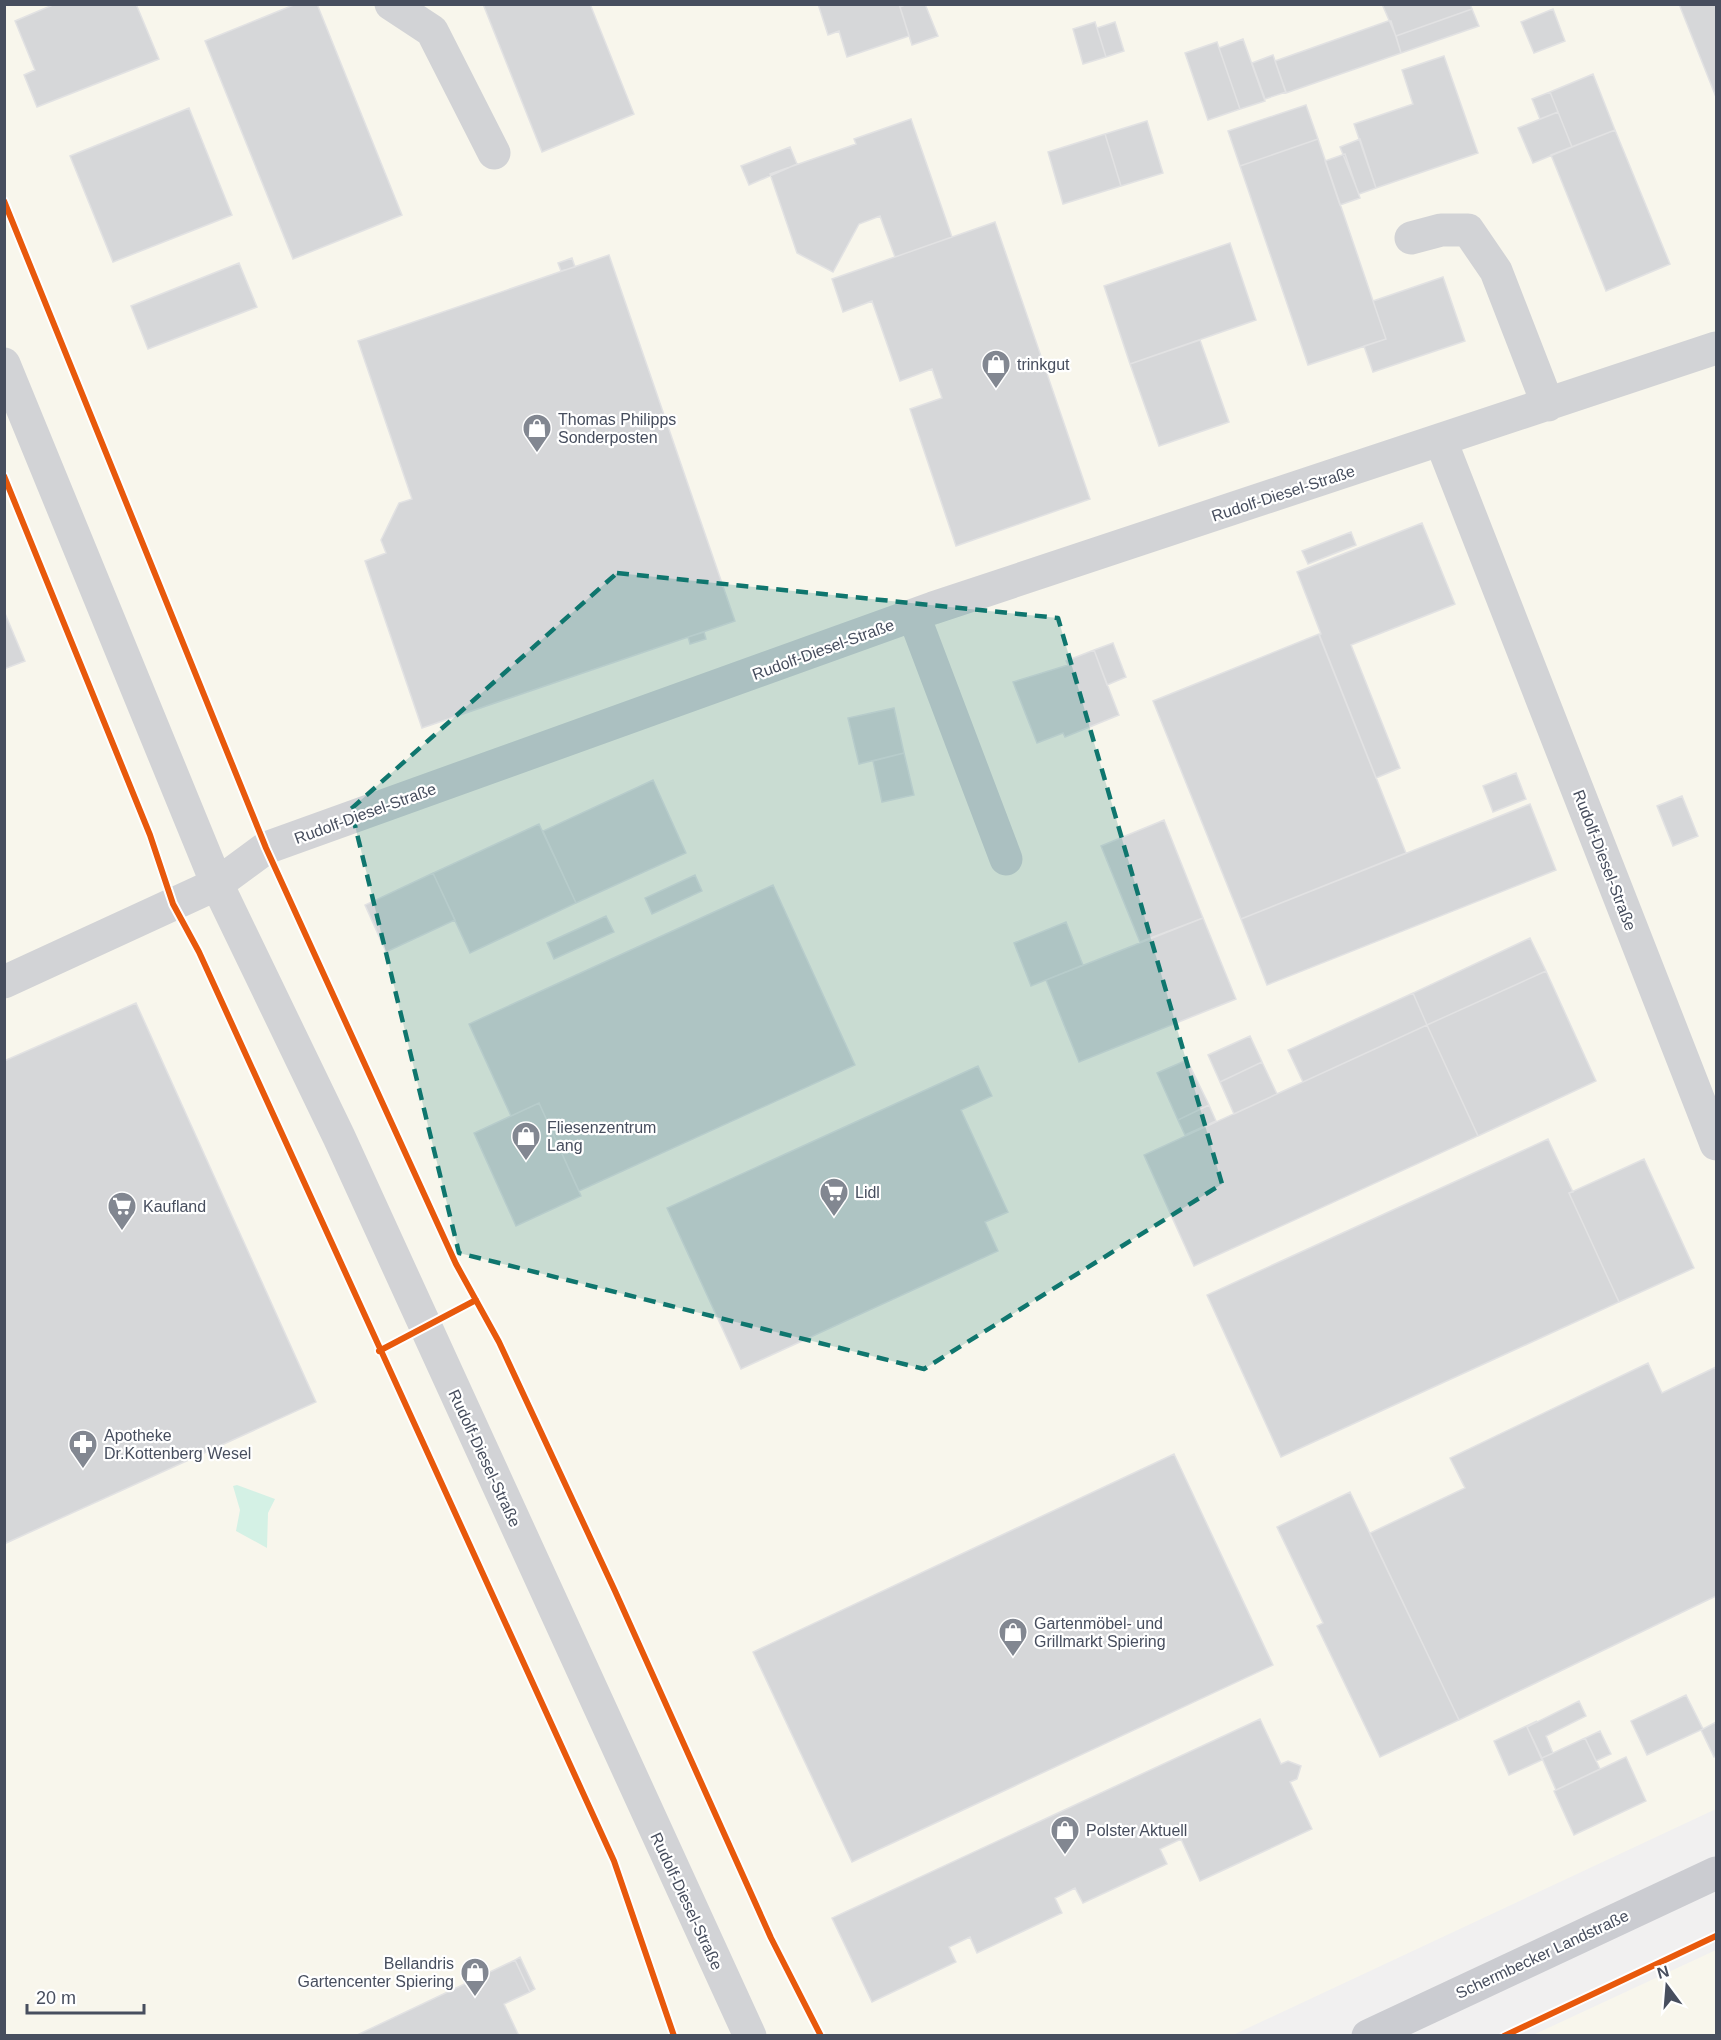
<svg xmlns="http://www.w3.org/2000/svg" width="1721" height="2040" viewBox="0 0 1721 2040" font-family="Helvetica,sans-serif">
<rect width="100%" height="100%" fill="#f1f0f0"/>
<path fill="#f8f6ec" d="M5,5H1716V1809L1233,2035L5,2036Z
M1716,1950V2035H1533Z"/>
<path fill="#d4f1e5" d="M237,1485L275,1499L268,1513L267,1548L236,1531L240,1510L233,1486Z"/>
<path fill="#d6d7d9" stroke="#e2e2e3" stroke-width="1.5" d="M55,4H136L159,59L37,107L24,75L35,70L15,21Z
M296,4H317L402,215L293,259L205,41Z
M483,4H590L634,114L542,152Z
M818,4H899L909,36L847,57L839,31L828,35Z
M907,4H925L938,36L912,45L900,7Z
M1382,4H1470L1472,9L1396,36Z
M1679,4H1716V97Z
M1472,9L1479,26L1401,53L1396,36Z
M1553,9L1565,41L1534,53L1521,22Z
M1388,21H1391L1401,53L1286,93L1275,61Z
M1095,22L1106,57L1083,64L1073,29Z
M1115,22L1124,51L1106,57L1097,28Z
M1243,39L1265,101L1240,109L1219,48Z
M1217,42L1240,109L1208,120L1185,53Z
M1273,55L1286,92L1265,99L1252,63Z
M1444,56L1478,153L1376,188L1354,124L1413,104L1402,70Z
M1593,74L1615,130L1572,147L1550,92Z
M1550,92L1558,112L1540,119L1532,99Z
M1306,105L1318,139L1240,166L1228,131Z
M189,108L232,215L113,262L70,156Z
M1558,112L1572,147L1533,163L1518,128Z
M911,119L952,237L895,257L880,216L859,224L833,272L797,253L770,174L856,144L854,139Z
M1147,121L1163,173L1121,186L1105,134Z
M1615,130L1670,264L1606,291L1551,155Z
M1105,134L1121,186L1063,204L1048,152Z
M1318,139L1386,339L1308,365L1240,166Z
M1360,139L1376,188L1359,194L1340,147Z
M790,147L797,164L749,185L741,166Z
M1345,154L1360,198L1340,205L1325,161Z
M995,222L1090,499L956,546L910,409L942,398L932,369L900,381L872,301L843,312L832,279Z
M1230,243L1256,320L1130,364L1104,286Z
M609,255L735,621L422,728L365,561L386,553L381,540L399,503L412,499L358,341Z
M572,258L575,267L561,271L558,263Z
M239,263L257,307L148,349L131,306Z
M1443,277L1465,341L1373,372L1364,346L1386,339L1373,301Z
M1200,340L1229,422L1159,446L1130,364Z
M1422,523L1455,604L1351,645L1400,768L1376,778L1319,635L1321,634L1297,572Z
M1351,532L1356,545L1308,564L1302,551Z
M4,611L25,661L4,669Z
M704,632L706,639L690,644L688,637Z
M1319,634L1406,853L1241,919L1153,701Z
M1113,643L1126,677L1107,685L1094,650Z
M1094,650L1119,715L1065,737L1063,733L1037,743L1013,682L1068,665L1066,661Z
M894,708L904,753L859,764L848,718Z
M904,753L914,795L882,802L873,761Z
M1516,773L1526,799L1493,812L1483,786Z
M653,780L686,853L576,903L543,831Z
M1682,796L1698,836L1673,846L1657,806Z
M1530,804L1556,870L1267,985L1241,919Z
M1164,820L1203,918L1140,942L1101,846Z
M539,824L576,903L470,953L433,873Z
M433,873L455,920L386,952L365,905Z
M695,875L702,891L652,914L645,898Z
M773,885L855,1065L579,1191L539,1103L511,1116L469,1024Z
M606,916L614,932L554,959L547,943Z
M1203,918L1236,999L1079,1062L1046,980Z
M1066,922L1083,965L1031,986L1014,943Z
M1530,938L1546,971L1427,1025L1413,993Z
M1546,971L1596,1081L1478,1136L1427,1025Z
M1413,993L1427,1025L1303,1082L1288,1050Z
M136,1003L316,1402L4,1544V1061Z
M1427,1025L1478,1136L1194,1266L1144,1155Z
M1250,1036L1262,1062L1220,1082L1208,1055Z
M1187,1060L1209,1105L1178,1120L1157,1073Z
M1262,1062L1277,1094L1234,1114L1220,1082Z
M978,1066L992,1096L961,1110L1008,1212L985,1222L998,1251L741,1369L667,1208Z
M539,1103L581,1196L516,1226L474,1133Z
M1209,1105L1216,1121L1185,1135L1178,1120Z
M1548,1139L1573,1192L1569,1193L1619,1302L1281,1457L1207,1295Z
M1644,1159L1694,1268L1619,1302L1569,1193Z
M1648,1363L1662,1393L1716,1367V1596L1459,1720L1370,1533L1465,1488L1450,1458Z
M1174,1454L1273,1665L852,1862L753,1652Z
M1350,1492L1459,1720L1380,1757L1317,1626L1323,1623L1277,1527Z
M1686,1695L1703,1729L1647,1755L1631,1721Z
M1579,1701L1586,1716L1546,1736L1553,1753L1542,1758L1527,1727Z
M1260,1719L1281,1764L1288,1761L1301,1766L1297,1779L1290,1782L1312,1829L1200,1881L1181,1839L1160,1849L1167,1864L1083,1903L1075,1888L1055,1898L1062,1913L977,1953L970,1937L949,1947L956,1962L872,2002L832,1918Z
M1537,1721L1527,1727L1542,1760L1509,1775L1494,1741Z
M1716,1722V1756L1714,1757L1701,1730Z
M1600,1731L1611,1754L1596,1761L1585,1738Z
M1585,1738L1600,1769L1556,1790L1542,1758Z
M1626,1757L1646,1801L1574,1835L1554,1791Z
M520,1957L535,1989L530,1992L515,1960Z
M515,1960L530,1992L504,2004L519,2036H355Z"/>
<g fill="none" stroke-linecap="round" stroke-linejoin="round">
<path stroke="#d2d3d6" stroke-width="33" d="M391,4L432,31L494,153
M1411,238L1441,230H1468L1496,271L1548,405
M4,364L217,884L339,1137L750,2036
M1441,441L1716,1144
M914,616L1006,859
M4,982L217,884L266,848L933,608L1716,348"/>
<path stroke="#cbccd1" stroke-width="33" d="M1368,2036L1716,1873"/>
<g stroke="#fff" stroke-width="10">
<path id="cycleway" d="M4,201L266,848L456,1264L499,1342L615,1591L771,1938L821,2036
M4,476L150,835L173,904L199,952L614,1861L674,2036
M379,1351L476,1300
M1504,2036L1716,1936"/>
</g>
<use href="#cycleway" stroke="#e8590c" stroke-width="6"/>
</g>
<path fill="#0f766e" fill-opacity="0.2" stroke="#0f766e" stroke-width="4.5" stroke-dasharray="12 8" stroke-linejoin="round" d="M617,573L1058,618L1222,1184L924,1369L459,1253L351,809Z"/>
<defs>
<g id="shop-pin" transform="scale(1.5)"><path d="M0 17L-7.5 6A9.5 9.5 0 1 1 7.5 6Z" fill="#828791" stroke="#fff"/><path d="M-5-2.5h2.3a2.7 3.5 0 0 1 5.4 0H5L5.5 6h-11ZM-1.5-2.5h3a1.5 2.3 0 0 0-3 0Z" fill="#fff"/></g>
<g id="supermarket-pin" transform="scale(1.5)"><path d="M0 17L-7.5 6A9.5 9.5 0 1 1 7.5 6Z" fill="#828791" stroke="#fff"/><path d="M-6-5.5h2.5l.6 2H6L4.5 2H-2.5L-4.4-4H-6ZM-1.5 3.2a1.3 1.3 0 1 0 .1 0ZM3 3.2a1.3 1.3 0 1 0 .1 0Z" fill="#fff"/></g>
<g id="pharmacy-pin" transform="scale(1.5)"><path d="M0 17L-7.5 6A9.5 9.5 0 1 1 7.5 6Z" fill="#828791" stroke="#fff"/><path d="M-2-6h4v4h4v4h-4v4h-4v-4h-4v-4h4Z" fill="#fff"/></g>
</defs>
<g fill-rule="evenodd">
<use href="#shop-pin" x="996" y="364"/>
<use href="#shop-pin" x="537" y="428"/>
<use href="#shop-pin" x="526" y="1136"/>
<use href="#supermarket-pin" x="834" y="1192"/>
<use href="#supermarket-pin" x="122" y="1206"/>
<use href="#pharmacy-pin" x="83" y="1444"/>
<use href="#shop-pin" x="1013" y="1632"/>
<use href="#shop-pin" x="1065" y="1830"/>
<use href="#shop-pin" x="475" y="1972"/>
</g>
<g text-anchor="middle" stroke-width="4.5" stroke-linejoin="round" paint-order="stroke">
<g font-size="16" fill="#474e5e" stroke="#fff" text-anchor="start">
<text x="1017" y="370">trinkgut</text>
<text x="558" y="425">Thomas Philipps<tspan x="558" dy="18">Sonderposten</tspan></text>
<text x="547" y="1133">Fliesenzentrum<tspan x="547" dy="18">Lang</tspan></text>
<text x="855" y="1198">Lidl</text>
<text x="143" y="1212">Kaufland</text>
<text x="104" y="1441">Apotheke<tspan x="104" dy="18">Dr.Kottenberg Wesel</tspan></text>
<text x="1034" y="1629">Gartenmöbel- und<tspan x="1034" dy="18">Grillmarkt Spiering</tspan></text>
<text x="1086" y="1836">Polster Aktuell</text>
<text x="454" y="1969" text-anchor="end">Bellandris<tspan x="454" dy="18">Gartencenter Spiering</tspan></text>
</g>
<g font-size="16" fill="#474e5e" stroke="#fff">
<text transform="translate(1283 493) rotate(-18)" y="6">Rudolf-Diesel-Straße</text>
<text transform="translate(823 649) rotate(-20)" y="6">Rudolf-Diesel-Straße</text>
<text transform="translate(365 813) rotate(-20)" y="6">Rudolf-Diesel-Straße</text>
<text transform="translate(1605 860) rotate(69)" y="6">Rudolf-Diesel-Straße</text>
<text transform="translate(485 1458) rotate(65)" y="6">Rudolf-Diesel-Straße</text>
<text transform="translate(687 1901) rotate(65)" y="6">Rudolf-Diesel-Straße</text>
<text transform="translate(1542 1954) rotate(-25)" y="6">Schermbecker Landstraße</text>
</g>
</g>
<rect width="1721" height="2040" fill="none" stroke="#474e5e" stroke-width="12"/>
<g transform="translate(1667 1986) rotate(344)" stroke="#ffffff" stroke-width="4.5" paint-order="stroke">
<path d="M0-4.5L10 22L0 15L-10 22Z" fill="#474e5e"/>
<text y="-9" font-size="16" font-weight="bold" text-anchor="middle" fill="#474e5e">N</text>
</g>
<path d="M27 2004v9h117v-9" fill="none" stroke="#474e5e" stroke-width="3"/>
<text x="36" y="2004" font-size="18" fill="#474e5e" stroke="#ffffff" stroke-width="4.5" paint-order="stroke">20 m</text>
</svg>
